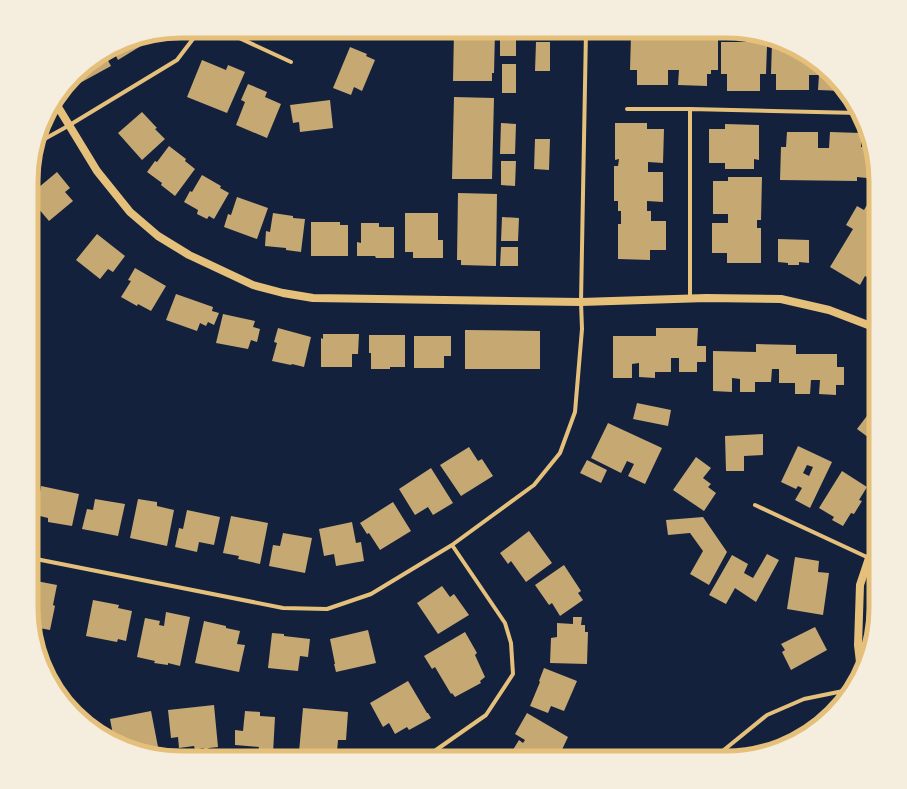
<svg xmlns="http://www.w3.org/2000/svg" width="907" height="789" viewBox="0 0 907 789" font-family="Literata,serif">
<rect width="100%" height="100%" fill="#14213d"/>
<path fill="#c6a872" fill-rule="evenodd" d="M454,31H495L494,73H492V81H453Z
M500,31H516V56H500Z
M631,35L718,37V70H711V74H707V86L678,85L679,70H668V85H637V70H630Z
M147,37L149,41L118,60L113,50L132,39Z
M536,42H550V71H535Z
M721,42H764V46H767L766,74H760V91H727V74H721Z
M772,42L792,46L832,75L843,91L818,90L819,75H809V90H776V74H771Z
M350,47L367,54L366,56L375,60L362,91L354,87L351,95L333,88Z
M105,55L111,66L80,83L76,76L82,68Z
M202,60L226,70L228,65L245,72L227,113L187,97Z
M502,64H516V93H502Z
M248,84L267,92L265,97L281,104L267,138L236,125L245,102L241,100Z
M454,97L494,98L492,179H452Z
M330,100L333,128L300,132L299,122L293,123L290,105Z
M142,112L157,128L155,129L165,139L142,160L118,133Z
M501,123L516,124L515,154H500Z
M615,123H647V129H664L663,163L648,162V172H663V202L647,201V211H651V221H666V250H650V260L618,259V224H621V211H618V201H614V166H618L619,159L615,160Z
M725,124L759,125V160L754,159V169H725V163H709V129H725Z
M787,132H818V148H829L830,132L861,133V147H868L867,178L857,177V181L780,180L781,147H786Z
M535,139H550L549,170L534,169Z
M169,146L186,159L185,161L195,169L175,196L161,185L162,183L147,172L155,161L157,162Z
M501,161H516L515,186L501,185Z
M57,172L70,188L65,192L73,201L49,221L32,201V193Z
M202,175L221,186L220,188L229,193L214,219L209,216L207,219L197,214L198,210L184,202L190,191L192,192Z
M728,177H762L761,220H757V228H761V263H727V253H712V223H728V214H713V181H728Z
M876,189V282L865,276L860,285L830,267L853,229L846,225L857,206L864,210Z
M458,193L497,194L496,266L461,265V260H457Z
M237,197L268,208L257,239L224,227L228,214L231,215Z
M273,213L293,216V218L305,219L301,252L286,250V248L265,246L266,231L270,232Z
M405,213H438V240H443V258H413V252H405Z
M502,217L519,218L518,241H501Z
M311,222H340V225H348V256H311Z
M361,223H379V227H394V258H376L375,256H357V242L361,243Z
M97,234L125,256L113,272L108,269L100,279L76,260Z
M778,239L809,240V263L799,262V265H788V263L778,262Z
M501,247H518V266H500Z
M135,268L166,286L151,311L138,304L137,306L121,297L131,281L128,280Z
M176,294L213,307L212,311L219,313L214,325L208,322L206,326L200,323L197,331L166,320Z
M223,314L255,321L253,327L260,329L257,342L251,340L248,349L216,343Z
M278,328L311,337L304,367L292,364L291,365L272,361L277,343L274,342Z
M656,328H698L697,346H706V362H697V372H679V358H671V372H655V378L639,377V363L632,364V378H613V336H656Z
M465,330L540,331V369H465Z
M323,334H359L358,354H352V367H321V338L323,339Z
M369,335H405V367H390V369H371V353H369Z
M414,336H451V356H444V368H414Z
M756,344L796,345V354H837V367H844V385H836V395L819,394L820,380H811L810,394H795V383H779V369H772L771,382H755V392H740V379L732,378V392L713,391V351L756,352Z
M637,403L671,410L668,426L633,419Z
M876,404V443L857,429Z
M608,423L662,448L645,484L628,476L634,464L627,461L621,473L591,458Z
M763,434V455L744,456V471H726L725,436Z
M798,446L832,462L810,508L795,500L802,488L798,486L796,489L781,482ZM807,465L813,467L809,476L803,473Z
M469,447L478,461L482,459L493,476L461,496L440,465Z
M696,457L711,468L703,478L711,484L708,487L716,493L704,511L673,490Z
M587,460L607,470L601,483L580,473Z
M431,468L453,503L433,515L428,507L415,515L399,489Z
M842,471L867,487L859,500L862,501L854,514L851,513L843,526L832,520L834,517L819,508Z
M41,486L79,494L72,526L48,522V518L36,515Z
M95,499L125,504L118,536L82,529L87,509L93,510Z
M138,499L157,502V506L174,510L167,546L130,538Z
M393,502L411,531L380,550L369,533L367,534L360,523Z
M187,510L220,517L214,545L199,542L197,552L175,547L179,528L183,529Z
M231,516L268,523L260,564L238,559L239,556L223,553Z
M703,517L727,552L709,585L690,574L703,551L690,533L668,535L666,520Z
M352,522L356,543L361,542L364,561L336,566L334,554L324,556L319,529Z
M529,531L552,563L526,582L511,561L508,564L500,553Z
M283,533L312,538L305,573L269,566L273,545L280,546Z
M767,554L779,560L756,602L735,588L726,604L709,595L732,555L748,564L744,573L753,578Z
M795,557L819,561L818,572L829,573L823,615L787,609Z
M564,565L581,591L578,593L583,600L560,616L552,603L549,605L535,585Z
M31,580L57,585L53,605L55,606L50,630L34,627L31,618Z
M442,586L450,597L454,594L469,615L438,634L417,603Z
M93,600L119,605L118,608L132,611L126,641L118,639L117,642L86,636Z
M166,612L190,617L180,666L168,663V665L154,663L155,661L137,657L145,618L160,621L159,625L164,626Z
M573,617H582L581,625H585V632H588L587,664L550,663L551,638L557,637V623L573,624Z
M204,621L226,626V628L240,631L237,644L245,645L239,672L195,663Z
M815,627L827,650L791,670L782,652L785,650L781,644Z
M368,630L376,663L336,672L334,664H335L330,639Z
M465,632L477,653L475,655L485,677L480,681L481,683L455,697L452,693L451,694L435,667L432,669L424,656Z
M272,633L284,634V636L310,639L308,657L300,656L298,671L268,668Z
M544,668L577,681L564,711L551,706L548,713L530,706L540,682L539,681Z
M408,681L427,713H428L431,718L409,730L407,727L395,734L389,723L383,727L370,703Z
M214,705L218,747L209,748L206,750L203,748L195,750L194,746L179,748L178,737L171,738L168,710Z
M303,708L348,712L346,740H338L337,752L320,751L319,754L299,752Z
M151,711L159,752L153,753L123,747L114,740L110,719Z
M245,711L260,712V716L275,717L273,753L258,752L259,747L235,745V730L243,731Z
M527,713L568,737L558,758H519L511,753L519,740L523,743L525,740L515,734Z"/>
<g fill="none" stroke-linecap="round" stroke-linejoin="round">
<path stroke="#e5c07b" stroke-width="4" d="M224,31L291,62
M627,109H690
M39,142L68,126L177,60L199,31
M690,298V109L859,113
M755,505L869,558
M31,558L283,608L327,609L371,594L452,545L534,485L560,453L575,412L582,329L581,302L586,31
M417,758L436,750L486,715L513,674L511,643L505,623L452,545
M714,758L767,715L804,699L848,690"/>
<path stroke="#e5c07b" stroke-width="8" d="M55,102L97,171L130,212L158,236L189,255L253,285L283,293L313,298L581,302L706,298L781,299L829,310L876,328
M861,671L858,645L860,585L869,558L876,546"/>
</g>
<path d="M0 0H907V789H0ZM181 38H726A143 143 0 0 1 869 181V608A143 143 0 0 1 726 751H181A143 143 0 0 1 38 608V181A143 143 0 0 1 181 38Z" fill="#f5edde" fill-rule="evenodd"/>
<path fill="none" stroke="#e5c07b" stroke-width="5" d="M181 38H726A143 143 0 0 1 869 181V608A143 143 0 0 1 726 751H181A143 143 0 0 1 38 608V181A143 143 0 0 1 181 38Z"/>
</svg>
